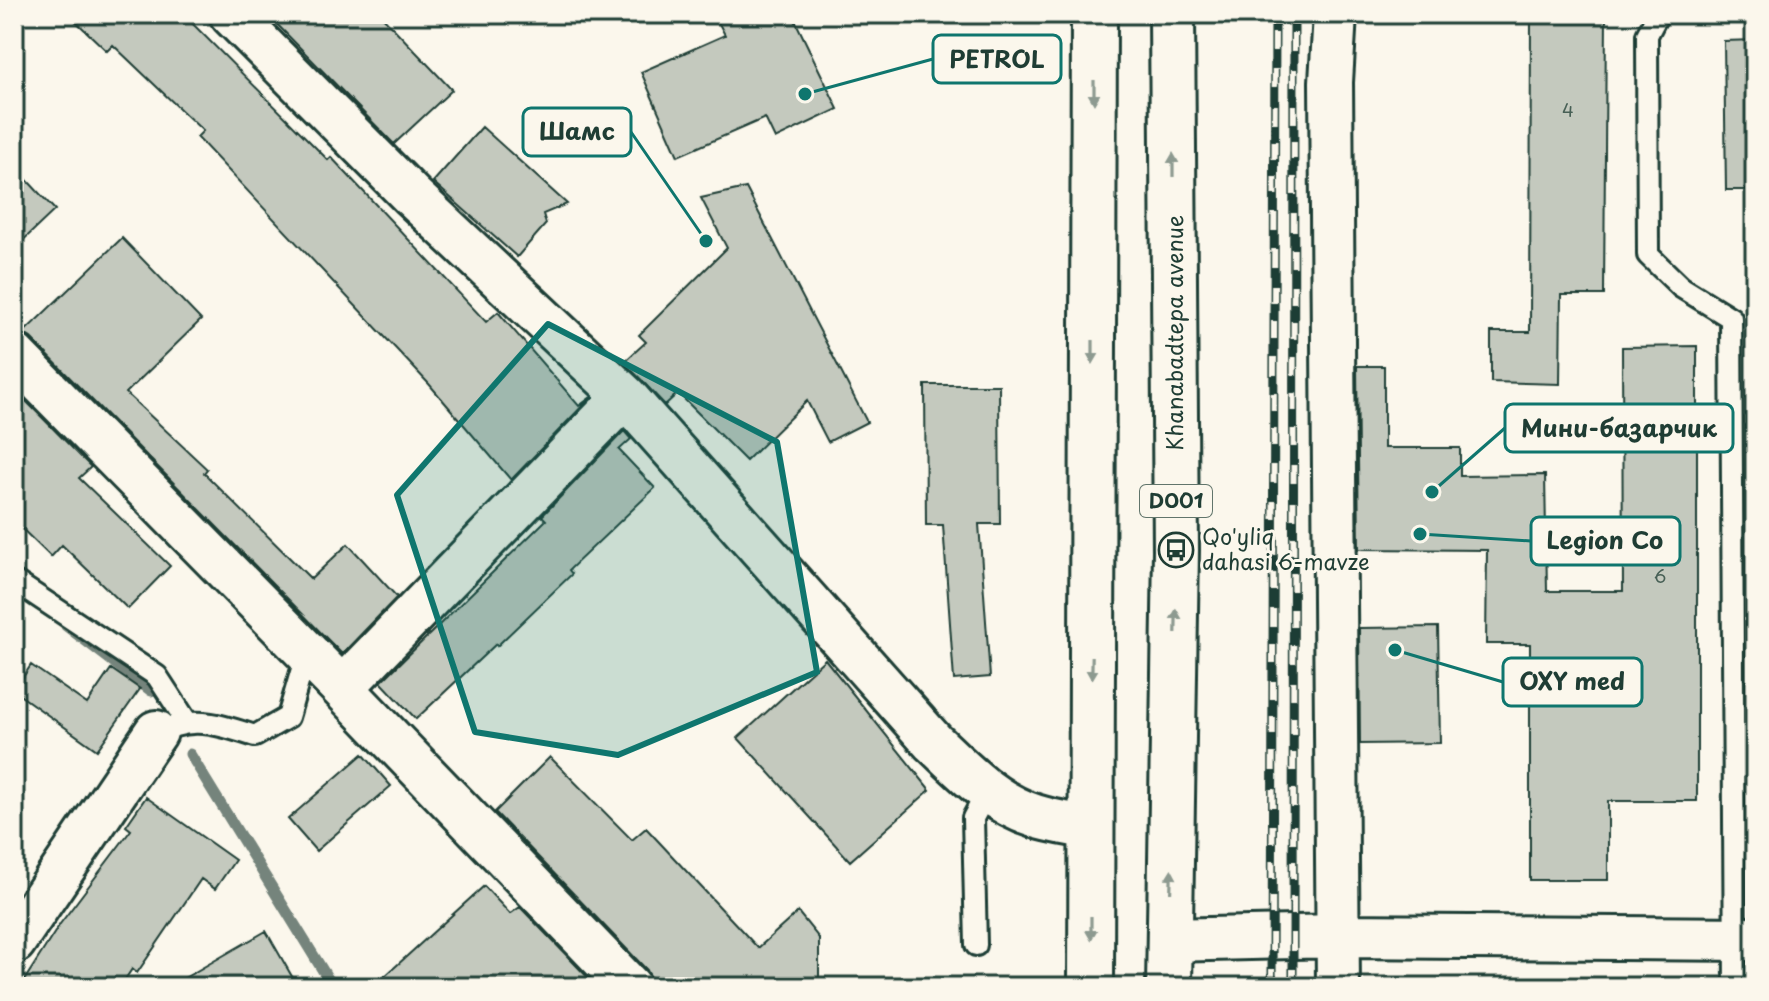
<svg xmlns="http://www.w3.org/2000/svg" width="1769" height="1001" viewBox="0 0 1769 1001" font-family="'Playpen Sans',sans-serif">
<rect width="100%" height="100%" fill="#fbf7ec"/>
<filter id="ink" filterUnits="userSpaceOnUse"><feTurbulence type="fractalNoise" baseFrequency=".0125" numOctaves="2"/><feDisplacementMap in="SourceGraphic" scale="16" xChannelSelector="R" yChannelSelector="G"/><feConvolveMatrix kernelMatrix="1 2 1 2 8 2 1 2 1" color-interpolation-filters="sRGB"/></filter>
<g filter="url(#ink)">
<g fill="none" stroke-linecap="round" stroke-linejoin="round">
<path stroke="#74847b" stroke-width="11" d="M66,626L151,691
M190,754L333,987"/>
</g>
<path fill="#c4c9be" stroke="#1f3d34" stroke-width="2" d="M68,14H183L328,160L331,157L486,322L498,312L579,406L591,397L511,480L429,384L197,137L203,131L113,45L107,51Z
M267,14H380L452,90L394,144Z
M714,14H792L838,109L775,139L765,118L678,156L641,72L725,35Z
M1531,14H1606L1604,295H1561L1560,384L1491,382V332H1530Z
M1755,40V190H1726L1724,41Z
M482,127L567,204L543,214L546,224L517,257L433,182Z
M14,166L55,210L14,249Z
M746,188L867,422L828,442L807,401L746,461L678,393L665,405L624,362L646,342L639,335L727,248L701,198Z
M122,238L201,320L126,393L207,469L204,473L311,579L348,544L397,597L342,654L31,338L23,333Z
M1697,346V801H1608V880H1530V644H1486L1487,550L1359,549L1357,366H1384V448H1460V476L1545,475L1547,591H1623L1622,347Z
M925,385H999L1000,524H979L990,677L954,680L943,525H926Z
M14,389L91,467L79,478L170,566L128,609L62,545L51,557L14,521Z
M624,431L631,439L619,450L655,488L569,570L572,574L497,646L496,644L416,719L381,682L546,520L542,516Z
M1438,627L1440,743L1360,744L1359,628Z
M825,659L930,790L850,861L738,738Z
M31,665L87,704L111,669L140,689L97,750L14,691Z
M363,754L391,786L316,851L288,819Z
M550,757L632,840L646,828L758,948L798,912L819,938V987H653L647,970L495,812Z
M146,797L235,860L215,889L201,879L137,973L132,969L120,987H20L60,924L131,830L126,826Z
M484,886L510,914L520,907L597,987H373Z
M266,931L298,987H169L233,950Z"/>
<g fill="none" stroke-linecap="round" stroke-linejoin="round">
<g stroke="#1f3d34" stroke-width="26">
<path id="service" d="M1658,14L1647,35L1648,255L1681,287L1731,318L1735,987
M16,582L157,676L187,722
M175,726C202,717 229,728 255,736L288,717L307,652
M976,945L973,818L987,792"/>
</g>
<g stroke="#1f3d34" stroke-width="48">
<path id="minor" d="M231,14L412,196L625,396L933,742C964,771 993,803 1035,816C1053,822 1073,824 1091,828
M1335,14L1331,82L1338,987
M14,355L342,688L630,987
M342,688L625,396
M1169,940L1339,936L1755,939
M14,942L156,732"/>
</g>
<g stroke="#1f3d34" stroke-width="50">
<path id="trunk" d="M1091,987L1094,14
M1169,987L1176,550L1172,14"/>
</g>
<use href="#service" stroke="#fbf7ec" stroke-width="20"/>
<use href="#minor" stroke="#fbf7ec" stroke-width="42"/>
<use href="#trunk" stroke="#fbf7ec" stroke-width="44"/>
<g stroke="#1f3d34" stroke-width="9">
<path id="rail" d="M1272,987L1275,14
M1293,987L1294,14"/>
</g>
<use href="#rail" stroke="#fbf7ec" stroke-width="6" stroke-dasharray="18" stroke-linecap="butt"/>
</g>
<defs><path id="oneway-solid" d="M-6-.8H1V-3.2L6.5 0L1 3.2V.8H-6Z" transform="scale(2)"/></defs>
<g fill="#8d9a90">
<use href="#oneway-solid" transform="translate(1094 92) rotate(90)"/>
<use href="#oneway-solid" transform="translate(1173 165) rotate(-90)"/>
<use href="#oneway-solid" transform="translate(1093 352) rotate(90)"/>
<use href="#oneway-solid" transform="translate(1176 621) rotate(-89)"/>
<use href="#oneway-solid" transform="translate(1092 668) rotate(91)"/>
<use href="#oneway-solid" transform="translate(1171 881) rotate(-88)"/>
<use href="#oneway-solid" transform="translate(1091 928) rotate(90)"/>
</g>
</g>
<path fill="#0f766e" fill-opacity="0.2" stroke="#0f766e" stroke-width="6" stroke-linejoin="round" d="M548,324L777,442L817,672L618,755L475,732L397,495Z"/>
<defs>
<g id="bus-ring" transform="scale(1.8)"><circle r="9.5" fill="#fbf7ec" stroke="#1f3d34" stroke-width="1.5"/><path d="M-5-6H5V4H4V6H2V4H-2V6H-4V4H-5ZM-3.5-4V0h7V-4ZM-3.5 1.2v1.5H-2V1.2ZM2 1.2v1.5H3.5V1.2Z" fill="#1f3d34"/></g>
</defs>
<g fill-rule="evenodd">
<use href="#bus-ring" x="1176" y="550"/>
</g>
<g text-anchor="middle" stroke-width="6" stroke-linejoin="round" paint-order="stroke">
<g font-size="18" fill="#486056">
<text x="1568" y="117">4</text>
<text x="1660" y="583">6</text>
</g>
<rect fill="#fbf7ec" stroke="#61756b" stroke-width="2" x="1140" y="485" width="72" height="32" rx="6"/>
<g font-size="20" font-weight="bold" fill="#1f3d34">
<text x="1176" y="508">D001</text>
</g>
<g font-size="22" fill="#1f3d34" stroke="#fbf7ec">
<text transform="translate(1175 333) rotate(-90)" y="8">Khanabadtepa avenue</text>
</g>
<g font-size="22" fill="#1f3d34" stroke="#fbf7ec" text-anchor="start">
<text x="1202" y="545">Qo'yliq<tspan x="1202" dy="25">dahasi 6-mavze</tspan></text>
</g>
</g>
<path fill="none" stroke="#0f766e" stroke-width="3" d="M805 94L933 59M706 241L631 132M1432 492L1505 428M1420 534L1531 541M1395 650L1503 682"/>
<g fill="#0f766e" stroke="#fbf7ec" stroke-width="3">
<circle cx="805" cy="94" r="8"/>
<circle cx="706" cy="241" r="8"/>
<circle cx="1432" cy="492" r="8"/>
<circle cx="1420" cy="534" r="8"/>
<circle cx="1395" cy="650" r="8"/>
</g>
<g fill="#fbf7ec" stroke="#0f766e" stroke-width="3">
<rect x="933" y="35" width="128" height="48" rx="8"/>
<rect x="523" y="108" width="108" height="48" rx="8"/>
<rect x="1505" y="404" width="228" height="48" rx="8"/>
<rect x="1531" y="517" width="149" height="48" rx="8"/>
<rect x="1503" y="658" width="139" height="48" rx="8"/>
</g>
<g font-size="24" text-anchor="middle" font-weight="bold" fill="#1f3d34">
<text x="997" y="68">PETROL</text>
<text x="577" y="140">Шамс</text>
<text x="1619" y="437">Мини-базарчик</text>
<text x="1605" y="549">Legion Co</text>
<text x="1572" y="690">OXY med</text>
</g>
<rect width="1769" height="1001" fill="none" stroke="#fbf7ec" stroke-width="48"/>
<rect x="24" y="24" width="1721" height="953" fill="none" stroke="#1f3d34" stroke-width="3" filter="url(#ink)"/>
</svg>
